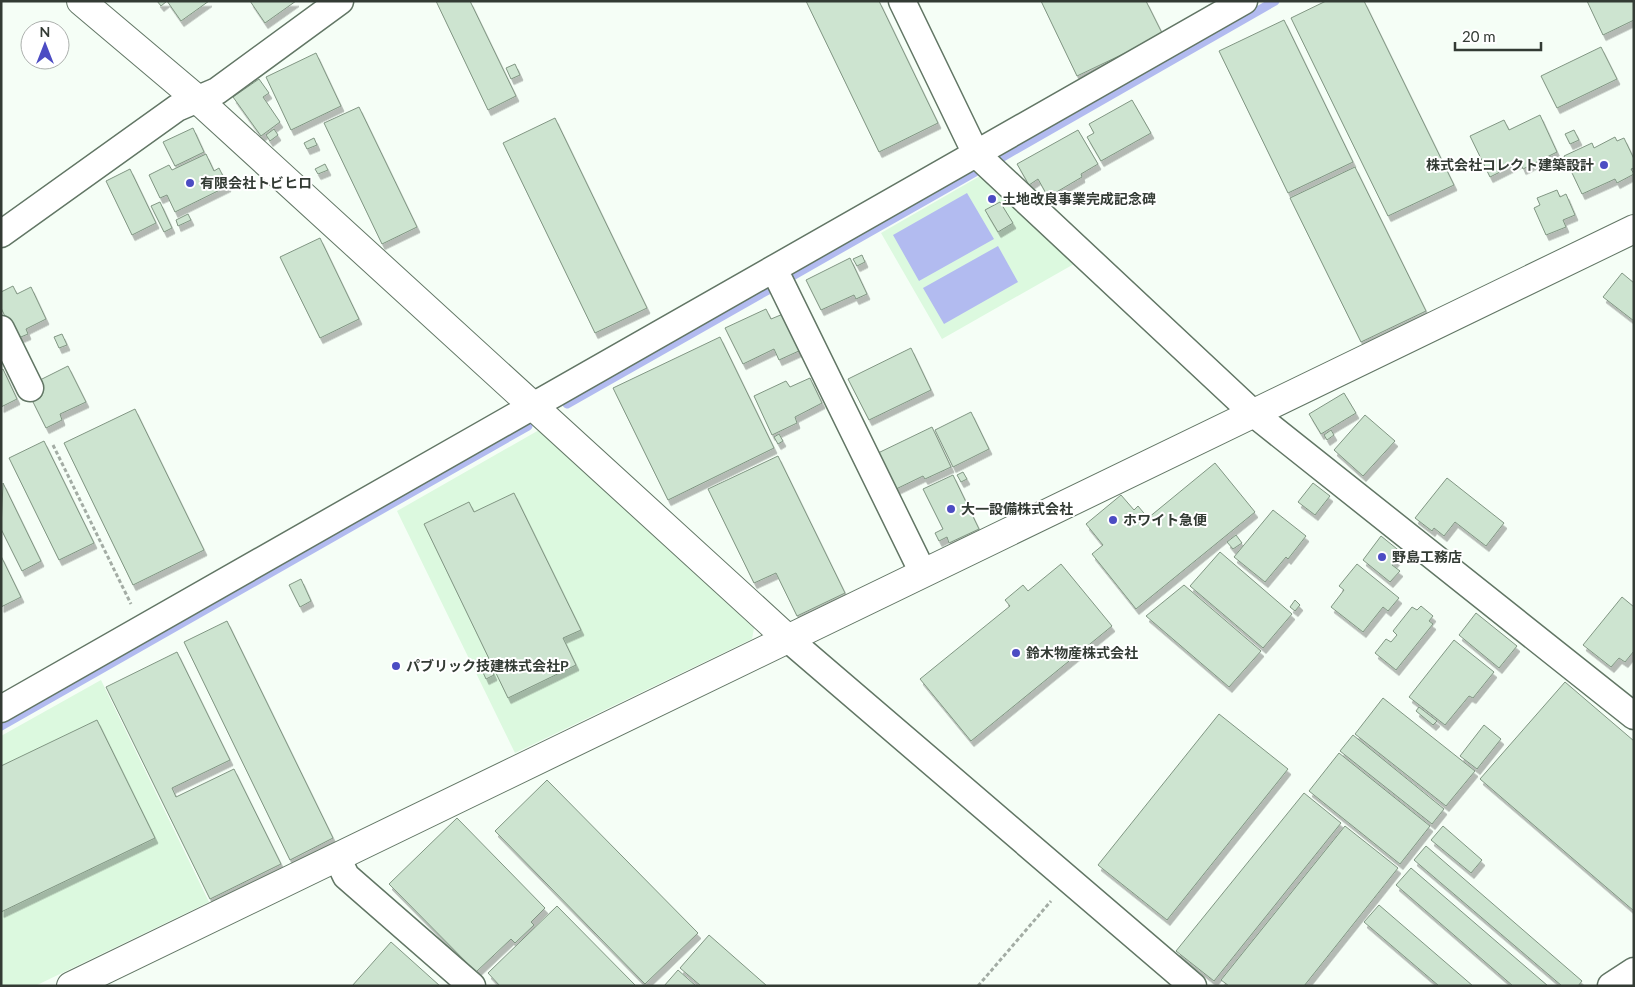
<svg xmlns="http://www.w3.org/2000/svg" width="1635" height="987" viewBox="0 0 1635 987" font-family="Lato,'Noto Sans JP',sans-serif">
<defs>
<filter id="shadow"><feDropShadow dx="3" dy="5.5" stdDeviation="0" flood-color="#0004"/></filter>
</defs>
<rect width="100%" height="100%" fill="#f5fef6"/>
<path fill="#dcf9df" d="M980,176L1074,264L942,339L881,233Z
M539,430L754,628L752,639L515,753L397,511Z
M101,680L209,902L35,986H1V736Z"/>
<path fill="#b2bbf0" d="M967,193L994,239L919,281L893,235Z
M998,246L1018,282L944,324L923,288Z"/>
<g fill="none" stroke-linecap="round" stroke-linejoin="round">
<path stroke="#b2bbf0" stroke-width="9" d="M999,159L1275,1
M794,275L975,172
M567,404L768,290
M1,726L528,426"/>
</g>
<path fill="#cde4d0" stroke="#819683" filter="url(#shadow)" d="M157,1H209L181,21L167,1L161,6Z
M250,1H296L265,23Z
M436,1H470L516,96L488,110Z
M806,1H879L938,123L879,152Z
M1041,1H1146L1163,35L1077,76Z
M1326,1H1364L1454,185L1388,216L1291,18Z
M1587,1H1634V20L1603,35Z
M1284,20L1353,162L1288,193L1219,51Z
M1601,47L1617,79L1557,108L1541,76Z
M316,53L341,106L291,130L266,77Z
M515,64L520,75L511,79L506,68Z
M259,79L269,93L263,97L280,122L261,136L233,97Z
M1132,100L1151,133L1101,161L1087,137L1094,133L1089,124Z
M359,107L417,227L382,244L324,123Z
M1540,115L1557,152L1523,169L1520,162L1490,177L1470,136L1504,120L1509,130Z
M555,118L647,308L595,333L503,143Z
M193,128L204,152L175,166L163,142Z
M274,129L278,135L270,141L266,135Z
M1078,130L1098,164L1081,174L1082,177L1048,197L1038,179L1029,185L1017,164Z
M1574,130L1579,140L1570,144L1565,134Z
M1615,137L1617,141L1624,138L1634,159V168L1631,169L1634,174L1617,183L1615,179L1582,194L1564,156L1592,143L1594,148Z
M314,138L317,145L307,149L304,143Z
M206,154L214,171L219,168L228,186L175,212L167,195L160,198L149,175L169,165L172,170Z
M325,164L328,170L318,174L315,169Z
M1355,167L1426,311L1361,342L1290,198Z
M130,169L156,223L132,235L106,181Z
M1557,190L1560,197L1566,194L1575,215L1563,220L1566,227L1546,235L1534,208L1540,205L1537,198Z
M160,202L172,228L164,232L151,206Z
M1000,202L1013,223L998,232L985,210Z
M188,214L191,220L178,226L176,220Z
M320,238L359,319L320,338L280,257Z
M862,255L865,262L857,266L853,259Z
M850,258L867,294L856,299L854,295L821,310L806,280Z
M1622,273L1634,283V321L1603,297Z
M13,286L17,294L31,287L46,319L26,329L28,334L16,339L1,308V292Z
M766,309L771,319L783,314L801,350L779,360L774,349L743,364L725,328Z
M62,334L67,345L59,348L54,337Z
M720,337L774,448L668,500L613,388Z
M911,348L931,390L869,420L848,379Z
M68,366L86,402L60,414L62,420L46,428L32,400L42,396L36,382Z
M3,369L17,399L1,407V370Z
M810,378L822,403L795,417L797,423L772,435L754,396L786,381L790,387Z
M1344,393L1356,413L1321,434L1309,414Z
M135,409L204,550L133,585L64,443Z
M971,412L989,449L953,467L935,430Z
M1365,415L1395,441L1363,476L1334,450Z
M932,427L951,467L925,479L923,476L894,490L876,454Z
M1331,430L1334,435L1327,440L1324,435Z
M779,434L783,441L778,444L774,437Z
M44,441L94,543L59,560L9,458Z
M778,456L845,593L797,616L776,573L754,583L708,489Z
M1215,463L1255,512L1136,609L1092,554L1103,545L1086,524L1121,495L1134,510L1138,506L1148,518Z
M963,472L967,479L961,482L957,475Z
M953,475L979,529L949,543L947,537L939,541L935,533L943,529L923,489Z
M1447,478L1504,523L1486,546L1455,522L1444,536L1434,528L1432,531L1415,518Z
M3,483L41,561L22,571L1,529Z
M1313,483L1330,496L1315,515L1298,502Z
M514,493L581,630L563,638L576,665L508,698L424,524L469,502L474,512Z
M1273,510L1306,536L1288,559L1286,557L1265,582L1234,557Z
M1236,535L1242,543L1233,549L1227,542Z
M1381,536L1402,553L1392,565L1400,571L1390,582L1363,560Z
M1220,552L1292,614L1263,648L1190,586Z
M1,556L21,597L1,607Z
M1061,564L1112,626L971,741L920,679L1010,606L1005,600L1023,585L1028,591Z
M1357,564L1399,598L1388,611L1383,607L1363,632L1331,607L1344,590L1339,586Z
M301,579L311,601L300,607L289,585Z
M1184,585L1261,651L1229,687L1146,616Z
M1622,597L1634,607V651L1625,662L1619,658L1611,667L1583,645Z
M1295,600L1300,605L1295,611L1290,607Z
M1421,606L1433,616L1429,621L1433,624L1396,670L1375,653L1386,639L1391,642L1397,635L1393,631L1412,607L1417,610Z
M1476,613L1517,646L1499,668L1459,635Z
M227,621L333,838L290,860L184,642Z
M1454,640L1494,672L1473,698L1469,696L1445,725L1409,697Z
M177,652L230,760L172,788L176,797L234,769L281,864L210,899L106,687Z
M489,664L494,675L486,679L481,668Z
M1565,682L1634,741V911L1480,779Z
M1383,698L1475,771L1446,806L1355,734Z
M1419,707L1437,721L1433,725L1416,711Z
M1219,714L1288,769L1167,920L1098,865Z
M97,720L155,838L1,912V766Z
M1484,725L1501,739L1477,769L1460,756Z
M1353,735L1444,809L1432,824L1340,751Z
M1339,753L1430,826L1400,864L1309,791Z
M547,780L698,933L645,984L495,831Z
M1304,793L1341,823L1214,981L1176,951Z
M457,818L545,908L531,922L534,925L515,943L511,939L476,972L389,884Z
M1345,826L1398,868L1304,986H1229L1221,980Z
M1443,826L1482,860L1471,873L1431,840Z
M1426,846L1582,981L1578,986H1562L1414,860Z
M1411,868L1548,986H1513L1396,885Z
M1379,905L1473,986H1439L1364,922Z
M557,906L636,986H500L488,973Z
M709,935L767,986H701L680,968Z
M391,942L440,986H352Z
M678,970L696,986H664Z"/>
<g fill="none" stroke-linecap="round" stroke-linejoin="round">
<g stroke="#627665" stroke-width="29">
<path id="street" d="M902,1L976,154L1253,413L1634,716
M1,234L177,108L217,91L340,1
M774,269L923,573
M1,329L30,388
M787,638L1193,986
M1,709L1244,1
M337,857L346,876L472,986
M1611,986L1634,971"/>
</g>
<g stroke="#627665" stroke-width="30">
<path id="secondary" d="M81,1L197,99L787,638
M71,986L1634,229"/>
</g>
<path stroke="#a3aca4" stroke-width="3" stroke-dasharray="4 2.5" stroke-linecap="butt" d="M53,445L131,604
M978,986L1051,901"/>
<use href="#street" stroke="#fff" stroke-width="26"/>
<use href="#secondary" stroke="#fff" stroke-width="28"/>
</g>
<g fill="#4c4cc3" stroke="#fff" stroke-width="2">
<circle cx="1604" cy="165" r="5"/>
<circle cx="190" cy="183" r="5"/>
<circle cx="992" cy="199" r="5"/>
<circle cx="951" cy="509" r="5"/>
<circle cx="1113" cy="520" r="5"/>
<circle cx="1382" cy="557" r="5"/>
<circle cx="1016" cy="653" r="5"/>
<circle cx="396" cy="666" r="5"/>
</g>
<g text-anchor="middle" stroke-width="4" stroke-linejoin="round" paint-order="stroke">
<g font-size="14" font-weight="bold" fill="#333b34" stroke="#fff" text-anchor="start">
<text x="1594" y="170" text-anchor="end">株式会社コレクト建築設計</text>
<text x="200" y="188">有限会社トビヒロ</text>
<text x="1002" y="204">土地改良事業完成記念碑</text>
<text x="961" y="514">大一設備株式会社</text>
<text x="1123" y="525">ホワイト急便</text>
<text x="1392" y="562">野島工務店</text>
<text x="1026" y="658">鈴木物産株式会社</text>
<text x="406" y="671">パブリック技建株式会社P</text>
</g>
</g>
<rect width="1635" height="987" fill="none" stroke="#333b34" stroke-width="5"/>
<g transform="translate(45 45)"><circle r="24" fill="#ffffff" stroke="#adb1ae"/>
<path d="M0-4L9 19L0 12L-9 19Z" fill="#4c4cc3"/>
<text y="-8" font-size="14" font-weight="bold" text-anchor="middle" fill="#333b34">N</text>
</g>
<path d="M1455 42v8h86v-8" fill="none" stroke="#333b34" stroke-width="2.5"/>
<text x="1462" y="42" font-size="15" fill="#333b34" stroke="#ffffff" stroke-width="4" paint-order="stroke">20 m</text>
</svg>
